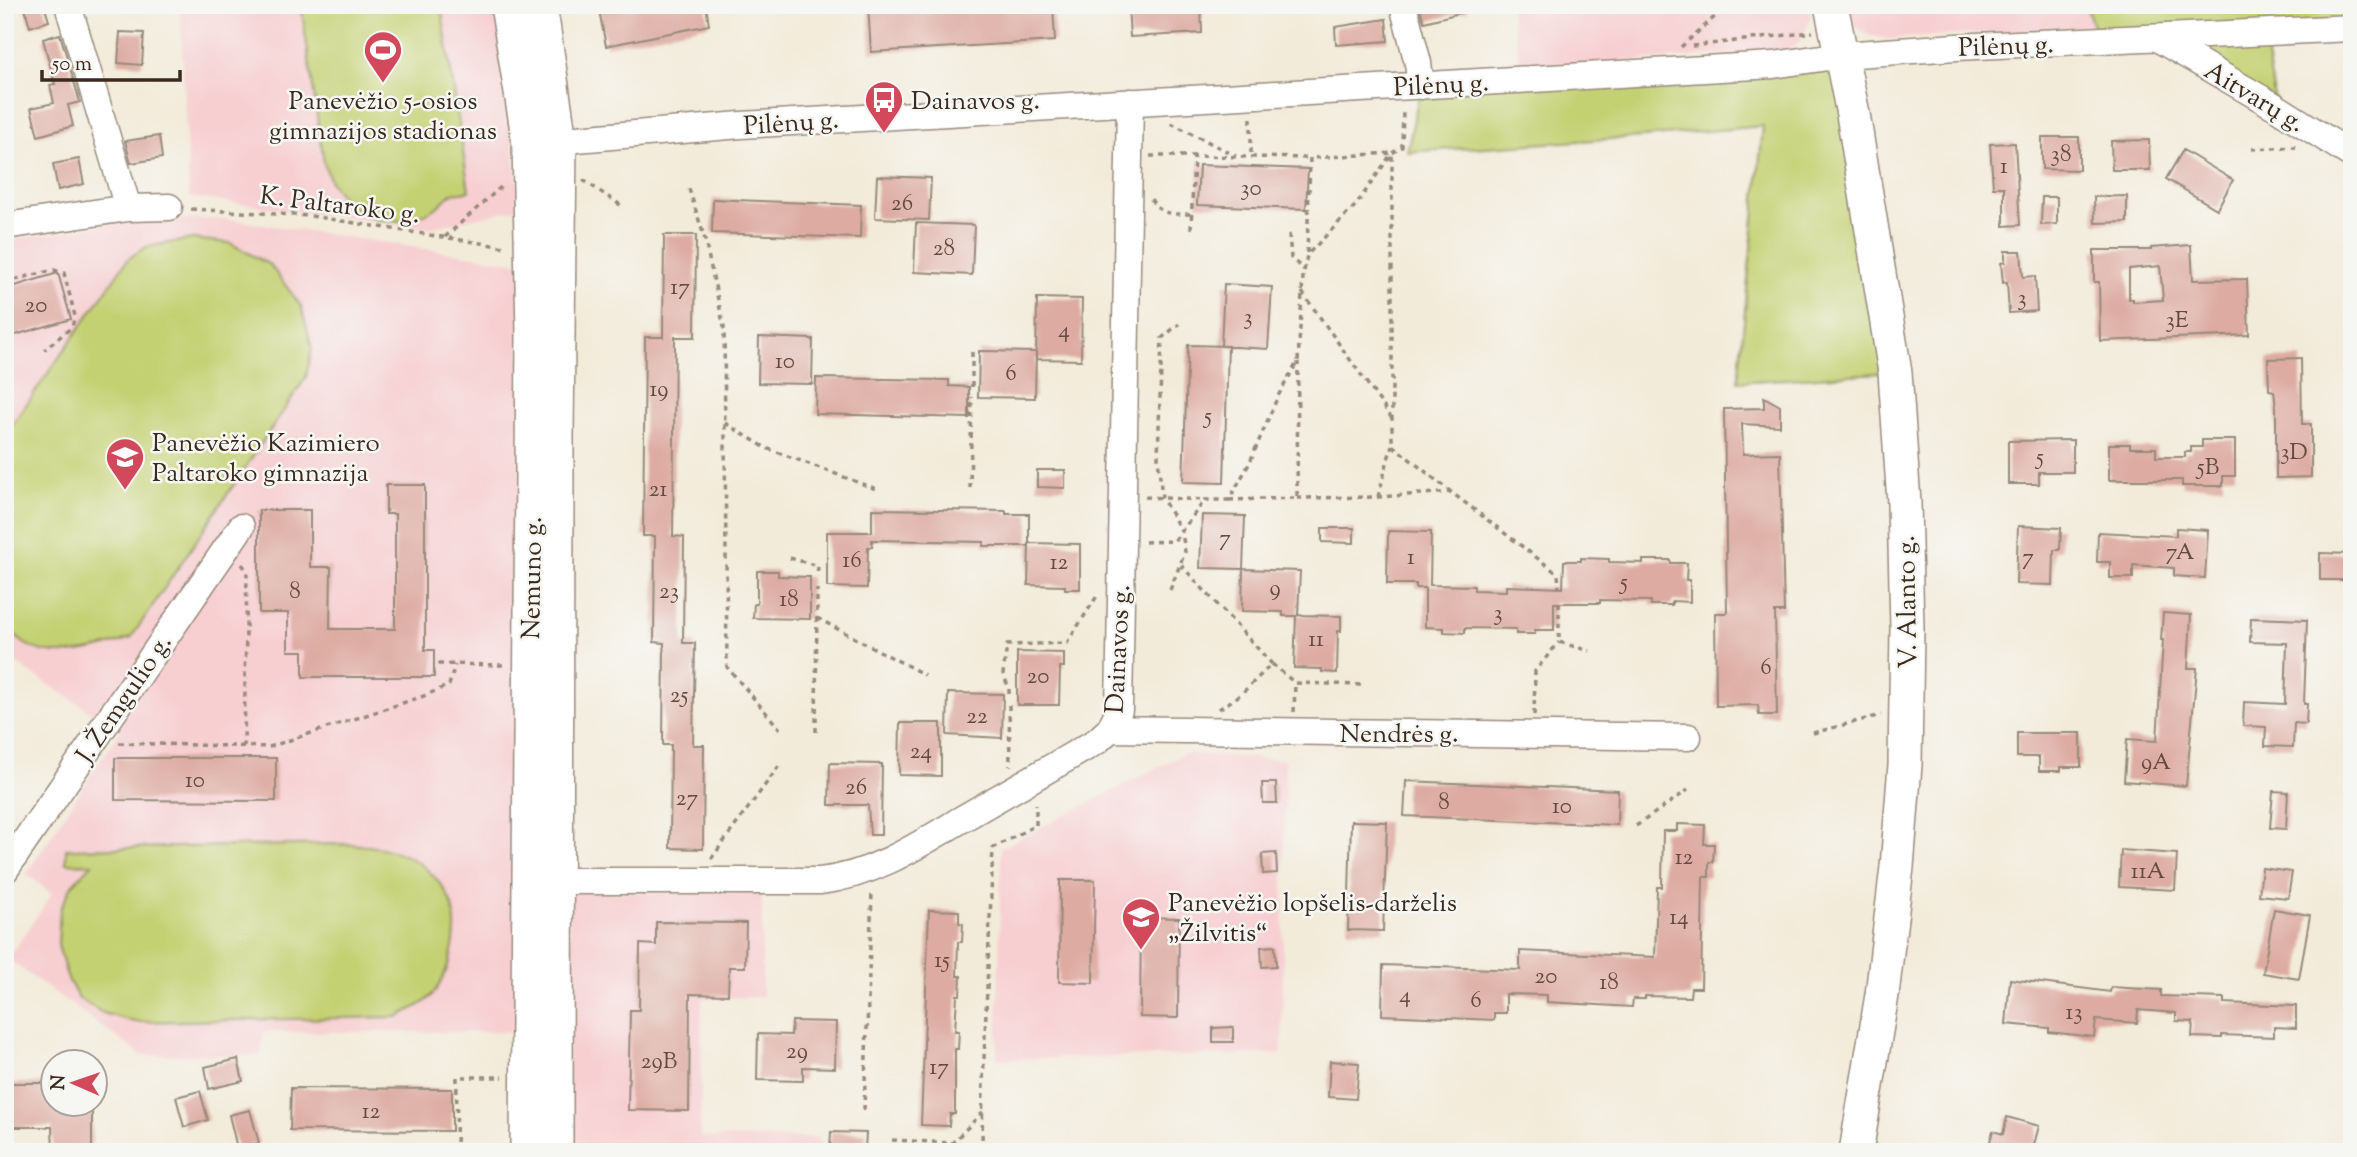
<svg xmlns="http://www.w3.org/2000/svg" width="2357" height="1157" viewBox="0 0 2357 1157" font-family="'Sorts Mill Goudy',serif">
<rect width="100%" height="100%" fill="#f6f6f2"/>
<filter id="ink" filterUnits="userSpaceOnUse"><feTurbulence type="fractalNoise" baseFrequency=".0143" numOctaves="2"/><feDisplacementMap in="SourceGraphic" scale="14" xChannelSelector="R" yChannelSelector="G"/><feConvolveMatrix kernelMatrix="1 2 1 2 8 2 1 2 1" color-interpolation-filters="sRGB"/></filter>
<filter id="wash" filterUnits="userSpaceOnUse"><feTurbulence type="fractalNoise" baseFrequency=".00686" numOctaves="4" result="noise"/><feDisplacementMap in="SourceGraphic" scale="28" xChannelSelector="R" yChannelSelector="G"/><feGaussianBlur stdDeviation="1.57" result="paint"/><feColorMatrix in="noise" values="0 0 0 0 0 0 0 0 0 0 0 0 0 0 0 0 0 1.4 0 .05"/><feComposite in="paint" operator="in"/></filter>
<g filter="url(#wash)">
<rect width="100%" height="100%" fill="#f3ebda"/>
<path fill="#f7cfd1" d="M180,5H495L502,42L520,208L430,228L189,197Z
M1509,5H1808L1811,16L1803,37L1795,46L1786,50L1522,69Z
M1849,5H2086L2093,26L1889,39L1868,35L1854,25Z
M137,219H226L520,263L518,1032H263L261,1055H141L8,959L52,894L26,874L120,731L5,656V241Z
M1186,753L1285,760L1282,1054L997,1059L1001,848Z
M762,892V997L702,998L700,1137L817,1138L826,1152H567L570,893Z"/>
<path fill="#c4d173" stroke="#807e48" stroke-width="2" d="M301,5H441L469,191L452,193L437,207L419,217L399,221L378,220L359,212L343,199L331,183L324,163Z
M2086,5H2352V28L2263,33L2276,107L2212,64L2194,30H2102L2093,26Z
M1842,55L1895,372L1738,382L1763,126L1643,137L1407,152L1421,86Z
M192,239L230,243L270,265L301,306L312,348L306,377L131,638C101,649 57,662 27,645C19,640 12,633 5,627V435L128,259L146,247Z
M349,844C374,846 399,849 420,864C434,874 447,890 452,906C461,934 448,982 426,1001C418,1007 406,1012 398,1017L135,1022L103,1013L78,998L67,977L58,945L60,910L72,885L92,864L66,863V849Z"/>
<g id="blocks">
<path fill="#ddaba2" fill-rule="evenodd" d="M24,5H44L49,21L30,27Z
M598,5H706L709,25L606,46Z
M868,5H1053L1055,41L871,52Z
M1128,5H1201L1202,33L1130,37Z
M1419,5H1468V11L1424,22Z
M1386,19L1388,41L1336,45L1335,27Z
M120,32L144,33L142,65L118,63Z
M60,34L80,102L68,105L73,126L38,136L31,108L54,103L50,85L55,84L43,39Z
M159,136L162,158L131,163L125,141Z
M2042,137H2079V170L2042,169Z
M2149,140L2150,170H2112L2111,141Z
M2015,143L2020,225L2004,226V187H1993L1990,144Z
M2183,150L2233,180L2217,209L2166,179Z
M79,159L84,184L58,190L53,164Z
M1199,165L1308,169L1306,209L1197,205Z
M877,176L931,178L929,220L875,218Z
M2127,196V222L2095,223L2094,197Z
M2042,197H2057V224L2041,225Z
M713,199L861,205L860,238L712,233Z
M916,223L974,225L972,275L914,272Z
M664,235H696L695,337H675L673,536L684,537L683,643H695L693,745H704L703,849L670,848L671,745H663L664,643L654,642L655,536H643L645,337H663Z
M2191,245L2193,280L2247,279L2249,335L2100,341L2099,282H2094V250H2151V248ZM2160,266L2163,300L2133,302V299H2129V269Z
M2005,251H2021L2023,277L2035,276L2037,311L2009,313L2007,282L2003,283L2001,263L2005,262Z
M58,273L71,319L5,338V289Z
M1224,284L1272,287L1268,349L1221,346Z
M1037,298L1082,299L1081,360L1036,359Z
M759,337L813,339L812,384L758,383Z
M1188,345L1228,346L1224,483L1183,482Z
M979,351L1036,352L1035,398L978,397Z
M2301,358L2302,424H2311V477L2276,478V408L2274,391L2269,390L2268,359Z
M816,378L949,380V386L969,387V418L815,414Z
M1764,397L1780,406V426L1742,424L1743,454L1780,453L1784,612H1775L1777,715H1759L1758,705L1716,706L1715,613H1727L1724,409L1764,408Z
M2073,440V472H2039V484H2008V441Z
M2202,440H2235V476H2223V486H2182V480H2109V444H2130V448H2156V457H2185V452H2191V447H2202Z
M1037,470H1065V488L1037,487Z
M386,485H425V650H434V677H303V651H288V613H259V510H310V567H331L330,629H395V514H386Z
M872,509L1006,511V514H1029V546H983L984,542L872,540V547H868L867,588L827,587V532H872Z
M1202,515L1245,516L1243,569L1300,571L1298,615L1341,616V631H1338L1337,673L1322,672V669L1294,668L1296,616H1283V612L1242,611L1243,569L1200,568Z
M2018,526L2061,528L2060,550H2054L2053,585L2016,584Z
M1322,528H1354V543L1322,542Z
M2176,528L2208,530L2205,578L2174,576V568L2133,565V578H2110V562H2097L2098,532L2176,536Z
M1388,531L1431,532L1430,585L1474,586V590L1506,591V586L1563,588L1564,561H1581V558L1609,559V562L1643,563V560H1670L1671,563H1687L1686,580H1690V602L1672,601V605H1651V601L1600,600V603H1554V630H1535V634H1516V629L1465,628V633L1444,632V628L1425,627V588H1416V584H1387Z
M1029,543L1080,544V589H1065V586L1028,585Z
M2320,553L2352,554V580H2320Z
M757,571H778V576L810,577V619L753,618L754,604H757Z
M2163,613L2191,615L2188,668H2197L2186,786L2124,781L2127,739L2157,741L2163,640H2161Z
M2251,618L2307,620L2304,704H2307L2306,724L2294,723L2293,747L2265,746L2266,727L2243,726L2244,702L2285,704L2287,643L2250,642Z
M1017,652L1064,653V667H1060L1059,705H1017Z
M948,693L1003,694L1002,738L947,735Z
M900,723H941V776L899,775Z
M2017,733H2081V767H2061V771H2039V757H2017Z
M115,758H276V801L115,800Z
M830,763L882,764L881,835H870L868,805H829Z
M1406,781L1618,790L1617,825L1404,816Z
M1262,783H1276L1277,803H1263Z
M2273,791L2288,792L2286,829L2270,828Z
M1351,821L1387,822L1383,931L1348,930Z
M1677,824L1705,825L1704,844H1714L1713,862H1709V877H1703L1701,988H1691L1690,997L1645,996V999H1633L1632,1007L1547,1002V995L1506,994V1013H1494V1020L1382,1015L1383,965L1520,970V951L1655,957L1657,887H1662L1663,831H1677Z
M2121,850L2177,854L2175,890L2119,887Z
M1276,853L1277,873L1263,874L1262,854Z
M2262,868L2292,872L2288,898L2259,895Z
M1060,880H1095L1093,983L1059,982Z
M2274,909L2310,915L2299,979L2263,973Z
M929,910L959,911V923L963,924L962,942H958L957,976H961L960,995H957L955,1031H959L958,1049H955V1114H950L949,1126L921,1125Z
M1141,917L1179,918L1178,1018L1140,1017Z
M656,922L746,923L745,967H729L728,995L690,994L689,1111L628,1110L630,1010H639L640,944L656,945Z
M1275,946L1276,966L1262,967L1261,947Z
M2010,979L2110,992L2111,987L2161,990V996L2224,998V1003L2296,1006V1028L2274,1027V1037L2222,1035V1038L2192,1037L2193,1022L2176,1021V1013L2138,1010L2137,1023L2096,1020L2094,1037L2049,1032V1028L2006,1024Z
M792,1021L836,1022L835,1068L803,1067V1081L757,1080L758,1034L791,1035Z
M1233,1027V1042H1213V1028Z
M238,1059L243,1081L209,1089L205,1067Z
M1330,1061L1359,1063L1356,1099L1328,1097Z
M5,1083H52V1104H92V1152H53L52,1127H5Z
M291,1088L452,1089V1131L290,1130Z
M200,1091L208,1120L184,1127L176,1097Z
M250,1110L259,1143L237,1148L229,1115Z
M2007,1117L2039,1126L2032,1152H1987L1993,1131L2003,1134Z
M831,1132L866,1133L865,1149H830Z"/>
</g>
</g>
<g filter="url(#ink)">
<use href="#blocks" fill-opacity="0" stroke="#978a7c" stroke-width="2"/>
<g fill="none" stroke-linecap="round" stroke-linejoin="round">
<g stroke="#978a7c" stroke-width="29">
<path id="minor" d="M68,5L128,208
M1403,5L1418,63L1421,86
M2157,38L2276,107L2352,155
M541,142L741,125L1773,65L1842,55L1956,47L2352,28
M5,226L128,208L169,207
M1110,729L1688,737
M5,870L241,527
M558,881H820C873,875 917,846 962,819C1007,793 1052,767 1097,741L1110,729L1119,710L1130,102"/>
</g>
<g stroke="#978a7c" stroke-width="36">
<path id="major" d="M507,5L529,143L533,333L527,1152
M539,5L543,24L560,141L557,436L556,1152
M1831,5L1853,114L1895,372L1904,503L1907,628L1905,765L1897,867L1882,995L1856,1152"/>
</g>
<path stroke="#978a7c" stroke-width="3.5" stroke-dasharray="5 5" stroke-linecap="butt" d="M1692,46L1813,32
M1681,47L1728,5
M1251,118V157
M1171,123L1236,156
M2252,149L2296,147
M1150,156H1194
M583,180L622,206
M689,189L704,236L724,327L727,667L780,729
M1151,199C1160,216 1174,214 1191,214
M191,209L311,216L505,247
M1191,229L1194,156L1310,158
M1289,234L1291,258L1304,270
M445,237L503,185
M1307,253L1310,158L1392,153V445L1451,492
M5,282L54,270L64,273L75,316L72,327L44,350
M1302,292L1391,417
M972,387V352
M725,423L766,448L879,490
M970,488L972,397
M1145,497L1204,500
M1378,497L1392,445
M1297,498L1378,497L1451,492L1558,574L1559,588
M1229,500L1297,498L1298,362
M1145,542L1174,541L1205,500H1229L1249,464L1278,396L1298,361L1303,277L1307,255L1356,205L1392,153L1402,147L1403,109
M790,558L818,566L817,577
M242,564L247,571L244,746
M1181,565L1272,664
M1170,590L1185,552L1182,532L1162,498L1158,457L1162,338L1179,324
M1559,603V642L1590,651
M817,618L925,675
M438,664L505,665
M1009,694V688L1003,674L1007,645L1067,643L1097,596L1100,594
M1009,705L1010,766
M1219,709L1240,695L1272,664L1295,683
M1294,712L1295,683L1363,685
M1534,715L1535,671L1559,642
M816,732L817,589
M1813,733L1881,715
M119,743L269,747L424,696L449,685L455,665
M1636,826L1688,790
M711,859L779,766
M864,1110L872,892
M983,1112L952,1143L982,1145L983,1082L993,848L1036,825V804
M892,1140L952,1143L948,1152
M456,1149H503
M456,1152L457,1077H503"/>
<use href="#minor" stroke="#fff" stroke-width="26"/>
<use href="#major" stroke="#fff" stroke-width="33"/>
</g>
</g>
<defs>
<g id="stadium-pin" transform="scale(2.0125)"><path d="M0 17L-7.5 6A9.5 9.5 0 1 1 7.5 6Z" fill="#d1495b" stroke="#f6f6f2"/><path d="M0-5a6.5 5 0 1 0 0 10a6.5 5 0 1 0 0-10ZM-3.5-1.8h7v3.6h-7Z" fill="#fff"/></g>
<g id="bus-pin" transform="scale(2.0125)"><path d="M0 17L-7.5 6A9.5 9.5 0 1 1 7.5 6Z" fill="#d1495b" stroke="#f6f6f2"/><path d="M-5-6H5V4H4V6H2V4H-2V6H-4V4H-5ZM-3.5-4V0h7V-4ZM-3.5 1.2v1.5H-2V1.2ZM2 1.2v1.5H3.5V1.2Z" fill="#fff"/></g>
<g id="school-pin" transform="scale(2.0125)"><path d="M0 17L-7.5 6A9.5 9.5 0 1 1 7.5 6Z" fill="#d1495b" stroke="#f6f6f2"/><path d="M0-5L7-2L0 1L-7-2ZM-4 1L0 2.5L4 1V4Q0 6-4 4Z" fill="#fff"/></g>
</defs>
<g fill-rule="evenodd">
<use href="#stadium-pin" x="383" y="50"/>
<use href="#bus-pin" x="884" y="100"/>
<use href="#school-pin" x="125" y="457"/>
<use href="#school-pin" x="1141" y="917"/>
</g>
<g text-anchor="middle" stroke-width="5" stroke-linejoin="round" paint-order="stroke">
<g font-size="23" fill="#644a3f">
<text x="2061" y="161">38</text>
<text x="2004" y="173">1</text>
<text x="1251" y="195">30</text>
<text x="902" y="210">26</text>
<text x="944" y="255">28</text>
<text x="680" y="294">17</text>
<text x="2022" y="305">3</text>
<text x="36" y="312">20</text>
<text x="1248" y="324">3</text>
<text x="2177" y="327">3E</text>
<text x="1064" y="337">4</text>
<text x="785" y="368">10</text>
<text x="1011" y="380">6</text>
<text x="659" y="396">19</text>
<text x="1208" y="423">5</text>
<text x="2294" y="459">3D</text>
<text x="2040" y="464">5</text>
<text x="2208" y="474">5B</text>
<text x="658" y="496">21</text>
<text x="1225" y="545">7</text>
<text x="2180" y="559">7A</text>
<text x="1411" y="564">1</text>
<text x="2028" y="564">7</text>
<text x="852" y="567">16</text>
<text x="1059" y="569">12</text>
<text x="1624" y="589">5</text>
<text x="1275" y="595">9</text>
<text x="295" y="598">8</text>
<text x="669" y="598">23</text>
<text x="789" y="606">18</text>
<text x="1498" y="620">3</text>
<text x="1316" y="646">11</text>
<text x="1766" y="674">6</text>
<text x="1038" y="683">20</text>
<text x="679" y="702">25</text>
<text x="977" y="723">22</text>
<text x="921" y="758">24</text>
<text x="2156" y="769">9A</text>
<text x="195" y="787">10</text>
<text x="856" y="794">26</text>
<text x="687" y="805">27</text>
<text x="1444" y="809">8</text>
<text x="1562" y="813">10</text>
<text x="1684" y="864">12</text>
<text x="2148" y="878">11A</text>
<text x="1679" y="924">14</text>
<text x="942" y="967">15</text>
<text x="1546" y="983">20</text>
<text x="1609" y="989">18</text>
<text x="1405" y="1002">4</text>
<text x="1476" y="1007">6</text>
<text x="2074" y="1019">13</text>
<text x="797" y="1058">29</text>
<text x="659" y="1068">29B</text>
<text x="939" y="1074">17</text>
<text x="371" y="1118">12</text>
</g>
<g font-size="26" fill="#3b2a1e" stroke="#f6f6f2">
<text transform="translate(2006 45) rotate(-2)" y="9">Pilėnų g.</text>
<text transform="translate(1441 84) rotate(-3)" y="9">Pilėnų g.</text>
<text transform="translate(2255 96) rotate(31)" y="9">Aitvarų g.</text>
<text transform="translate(791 122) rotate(-4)" y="9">Pilėnų g.</text>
<text transform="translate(340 204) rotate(7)" y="9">K. Paltaroko g.</text>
<text transform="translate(531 578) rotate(-89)" y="9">Nemuno g.</text>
<text transform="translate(1906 602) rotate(-91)" y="9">V. Alanto g.</text>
<text transform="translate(1117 649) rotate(-87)" y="9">Dainavos g.</text>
<text transform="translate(123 698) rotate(-56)" y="9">J. Žemgulio g.</text>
<text x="1399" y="742">Nendrės g.</text>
</g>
<g font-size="26" fill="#3b2a1e" stroke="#f6f6f2" text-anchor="start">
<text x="383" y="109" text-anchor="middle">Panevėžio 5-osios<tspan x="383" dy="30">gimnazijos stadionas</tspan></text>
<text x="911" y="109">Dainavos g.</text>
<text x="152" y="451">Panevėžio Kazimiero<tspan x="152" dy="30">Paltaroko gimnazija</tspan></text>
<text x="1168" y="911">Panevėžio lopšelis-darželis<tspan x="1168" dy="30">„Žilvitis“</tspan></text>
</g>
</g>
<rect width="2357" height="1157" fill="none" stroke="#f6f6f2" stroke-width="28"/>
<g transform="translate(74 1083) rotate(272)"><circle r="33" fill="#f6f6f2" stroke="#aba49d" stroke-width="2"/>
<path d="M0-5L12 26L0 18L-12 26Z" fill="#d1495b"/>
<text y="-10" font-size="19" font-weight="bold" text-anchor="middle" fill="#3b2a1e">N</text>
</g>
<path d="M42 70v10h138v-10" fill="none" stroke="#3b2a1e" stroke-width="3.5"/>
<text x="52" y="70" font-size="21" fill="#3b2a1e" stroke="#f6f6f2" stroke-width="5" paint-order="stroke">50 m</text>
</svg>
